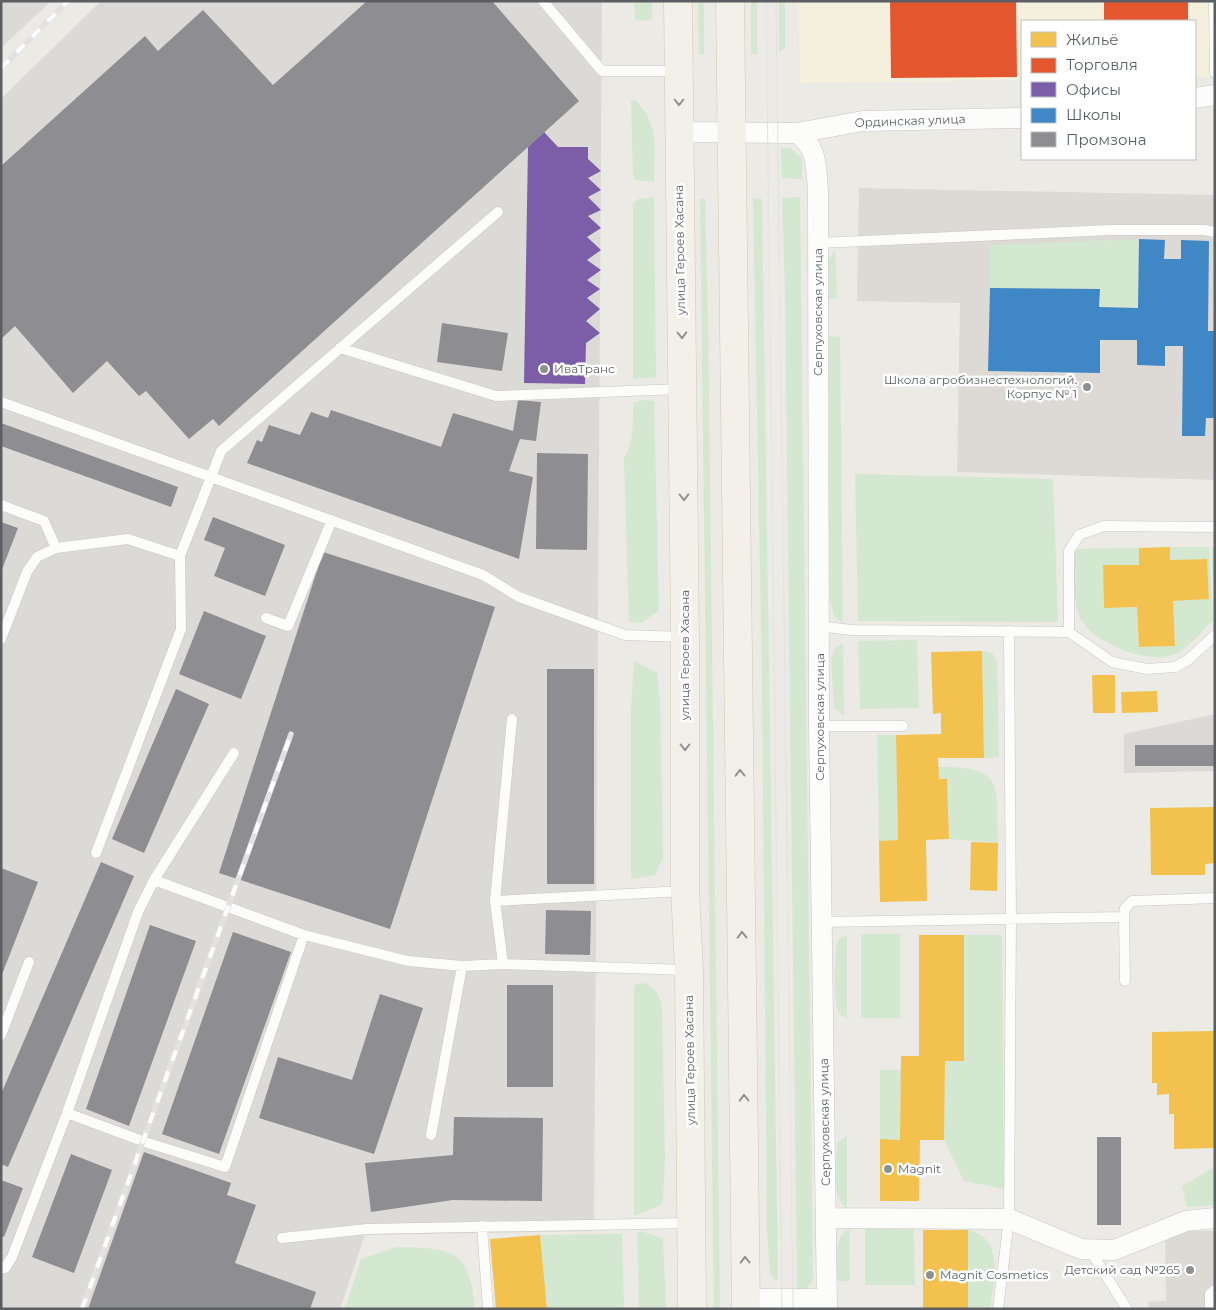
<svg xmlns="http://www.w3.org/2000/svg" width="1216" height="1310" viewBox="0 0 1216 1310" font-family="Montserrat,sans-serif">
<rect width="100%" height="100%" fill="#ebeae5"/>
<path fill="#f5efde" d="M799,1H1215V77H1195V21H1022V80L800,83Z"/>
<path fill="#dcdad6" d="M1,1H51L1,48Z
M101,1H602L594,1231L365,1235L340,1309H1V99Z
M1215,714V771L1124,773V734Z"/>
<path fill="#dddad5" d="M859,188L1215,195V480L957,472L960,303L857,301Z
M1176,1231H1215V1309H1149L1148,1302L1166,1301L1165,1238Z"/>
<path fill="#d4e7d1" d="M634,1H652V18L647,21L635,19Z
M698,1H704V54H699Z
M751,1H757V54H751Z
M779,1H785V48L779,52Z
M631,100H635C660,124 654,150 654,182L635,180L633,175Z
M781,148H790L802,158V179L782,178Z
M654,197L656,377L633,379V204L638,199Z
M800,197L813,1278C810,1285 806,1292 797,1291L785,292L782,198Z
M753,198L762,199L778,1280L775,1281L770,1272L767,1234L762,677Z
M700,199H705L708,314L720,1309H714Z
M1139,239L1138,308L1099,307L1100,289L990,288V245Z
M835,250L837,298L829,299L826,295L827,262Z
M827,336L840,337L843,623L834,616L830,600Z
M642,400L654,401L659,610L642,623L629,622L624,458C634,441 633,422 633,403Z
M855,474L1053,479L1058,622L858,621Z
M1170,547H1209L1213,620C1201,632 1188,650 1172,655C1145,664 1089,642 1079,615C1072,595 1075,570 1075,549L1139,548V565L1103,566L1104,608L1137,607L1139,647L1175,646L1173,601L1209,599L1207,559L1170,560Z
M1211,547H1215V607Z
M917,640L919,708L860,709L858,641Z
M843,643L844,716L834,708L831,658L835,648Z
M982,651L992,653L997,661L999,757L984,758Z
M634,661L657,673L660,699L663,857L655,875L631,879V710Z
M877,735H896L898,840L879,841Z
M938,767C1006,766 996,785 998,843L949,839L947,779H939Z
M847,934V1018C843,1017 840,1015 838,1011C833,1001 834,951 838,940Z
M861,934H900V1018H861Z
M964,935H1002L1004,1189L964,1181L944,1140L945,1061L964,1060Z
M641,983C655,986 659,993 662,1007L665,1156L663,1201L661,1205L634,1216V988L636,984Z
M880,1070H901L900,1140L880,1139Z
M847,1136V1209C830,1197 837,1161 837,1143Z
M1215,1166V1205L1187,1207L1182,1187Z
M849,1229L850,1281H837C837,1265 832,1237 849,1229Z
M865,1229H914L915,1285H865Z
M968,1230C1005,1237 994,1281 990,1309H968Z
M640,1231L663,1238L666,1309H639L637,1234Z
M622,1234L624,1309H547L540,1235Z
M397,1247C451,1248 470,1249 475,1309H345L361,1259Z"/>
<path fill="#f2c14e" d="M1170,547V560L1207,559L1209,599L1173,601L1175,646L1139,647L1137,607L1104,608L1103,565H1139V548Z
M982,651L984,758H938L939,779H947L949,839L926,840L927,901L880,902L879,841L898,840L896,735L941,734V713L933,714L931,652Z
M1092,675H1115V713H1093Z
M1157,691L1158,712L1122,713L1121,692Z
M1215,807V863L1205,864V875H1151L1150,808Z
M971,842L998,843L997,891L970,890Z
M919,935H964V1061H945L944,1140H920L919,1201H880V1139L900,1140L901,1056H919Z
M1215,1031V1148L1174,1149V1114H1169V1094L1157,1095V1083H1152V1032Z
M923,1230H968V1309H923Z
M540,1235L547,1309H496L490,1239Z"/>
<path fill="#e4572e" d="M890,1H1016L1017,77L891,78Z
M1104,1H1188V21H1104Z"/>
<path fill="#7b5ea7" d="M544,132L558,147H588V159L601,171L588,178L601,190L588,197L601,210L588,216L601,228L587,237L601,250L587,260L601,270L587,280L600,289L587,298L600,309L586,321L600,333L586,343L585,384L524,383L528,147Z"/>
<path fill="#3f88c5" d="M1139,239L1165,240L1164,259H1181V240L1209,241L1208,331H1215V418H1206L1205,436H1182L1183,346H1165V366L1137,365V340H1100V373L988,371L990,288L1100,289L1099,307L1138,308Z"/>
<path fill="#8d8d92" d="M367,1H492L579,101L219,426L213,419L189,439L146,391L139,396L107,361L73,393L15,326L1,339V166L145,36L158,51L203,10L273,85Z
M442,323L508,333L502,371L437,362Z
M518,400L541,402L536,441L520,439L509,471L533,477L519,559L247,463L257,440L262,442L269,425L300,435L311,412L328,418L331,410L441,447L453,413L513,431Z
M1,423L178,487L171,507L1,446Z
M537,453L588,454L587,550L536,549Z
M213,517L285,545L265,596L214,576L225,548L204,540Z
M1,522L18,528L1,572Z
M323,552L495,607L390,929L219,873Z
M204,611L266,636L241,699L179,674Z
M547,669H594V884H547Z
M176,689L209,704L144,853L112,839Z
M1135,745H1215V766H1135Z
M101,862L134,876L8,1167L1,1164V1094Z
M1,868L38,882L1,977Z
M546,910L591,911L590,955L545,954Z
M150,925L196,941L129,1126L86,1109Z
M233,932L291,952L219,1154L162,1134Z
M507,985H553V1087H507Z
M380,994L423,1008L374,1154L259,1118L278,1057L352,1080Z
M454,1117L543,1118L542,1201L453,1200L371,1212L365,1163L453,1155Z
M1097,1137H1121V1225H1097Z
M144,1152L231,1183L227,1195L256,1205L235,1263L316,1292L310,1309H88Z
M71,1154L112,1170L74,1273L32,1257Z
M1,1180L23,1188L4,1237L1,1236Z"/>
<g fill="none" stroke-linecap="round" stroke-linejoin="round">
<g stroke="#c6c6c6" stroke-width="11">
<path id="lane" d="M543,1L602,71H677
M1214,1L1215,73
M818,243L1111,230H1204L1215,232
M340,348L496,396L682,389
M1,402L211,477L221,451L498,212
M1,505L44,521L56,548
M266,618L288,626L332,520
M819,626L851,630L1069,632L1112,662L1147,669L1175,667L1188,660L1215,635
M1069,632V551L1079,535L1104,526L1215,527
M1,639L27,572L37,557L56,548L128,539L180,556L211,477L483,575L519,597L625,635L684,637
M512,719L495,901L503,964L688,970
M819,726H903
M234,753L154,880L304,935L408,961L462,966L503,964
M96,853L181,629L180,556
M495,901L684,891
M1124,917L1125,981
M822,922L1124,917L1125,908L1132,901L1215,898
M1,1035L29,962
M67,1113L145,1142L225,1167L304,935
M431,1135L462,966
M482,1226L488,1309
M282,1238L367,1229L690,1223
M1090,1250L1127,1309
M1,1269L5,1268L12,1257L67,1113L138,912L154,880
M998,1309L1009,1219L1011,919L1009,631
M1210,1309V1294L1215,1290"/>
</g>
<g stroke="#c6c6c6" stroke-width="21">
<path id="street" d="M1195,98L1215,95
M679,132L797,133L863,121L1022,118
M797,133C818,148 816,167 818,191L819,726L827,1309
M826,1218L1009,1219L1081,1249L1114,1250L1186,1221L1215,1218
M746,1299H827"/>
</g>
<g stroke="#d2c9b4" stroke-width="29">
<path id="primary" d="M678,1L685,637V890L689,970L692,1309
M730,1L746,1309"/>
</g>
<use href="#lane" stroke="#fcfcfb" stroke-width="10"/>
<use href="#street" stroke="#fcfcfb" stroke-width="20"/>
<use href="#primary" stroke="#f2f0e8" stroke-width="28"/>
<path stroke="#e2e2e2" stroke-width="1" d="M766,1L782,1309
M776,1L793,1309"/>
<g stroke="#e2e2e2" stroke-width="5.5">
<path id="rail" d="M1,68L68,1
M82,1309L291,734"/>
</g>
<use href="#rail" stroke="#fff" stroke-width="4" stroke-dasharray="11" stroke-linecap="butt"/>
</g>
<defs><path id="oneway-chevron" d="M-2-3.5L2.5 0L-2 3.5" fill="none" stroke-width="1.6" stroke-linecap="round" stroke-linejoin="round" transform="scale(1.25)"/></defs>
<g stroke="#909292">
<use href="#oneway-chevron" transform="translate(679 102) rotate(90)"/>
<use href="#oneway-chevron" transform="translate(682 335) rotate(89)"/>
<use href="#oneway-chevron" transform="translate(684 497) rotate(89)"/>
<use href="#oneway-chevron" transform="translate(685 747) rotate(90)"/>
<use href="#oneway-chevron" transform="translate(740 773) rotate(-91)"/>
<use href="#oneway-chevron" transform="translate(742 935) rotate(-91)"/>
<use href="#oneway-chevron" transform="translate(744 1098) rotate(-91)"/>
<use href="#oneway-chevron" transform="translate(745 1260) rotate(-91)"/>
</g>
<g fill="#8d9090" stroke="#fff" stroke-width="2">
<circle cx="544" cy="369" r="5"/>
<circle cx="1087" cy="387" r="5"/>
<circle cx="888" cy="1169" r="5"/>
<circle cx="1190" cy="1270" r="5"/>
<circle cx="930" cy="1275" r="5"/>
</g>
<g text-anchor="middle" stroke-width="5" stroke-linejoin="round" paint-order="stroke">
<g font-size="12" fill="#5b5f63" stroke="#fff">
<text transform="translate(910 121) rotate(-2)" y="4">Ординская улица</text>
<text transform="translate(680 250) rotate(-91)" y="4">улица Героев Хасана</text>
<text transform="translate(818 312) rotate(-90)" y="4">Серпуховская улица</text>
<text transform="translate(685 655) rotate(-90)" y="4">улица Героев Хасана</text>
<text transform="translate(820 717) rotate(-90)" y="4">Серпуховская улица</text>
<text transform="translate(690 1060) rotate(-91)" y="4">улица Героев Хасана</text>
<text transform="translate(825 1122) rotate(-91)" y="4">Серпуховская улица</text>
</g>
<g font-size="12" fill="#5b5f63" stroke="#fff" text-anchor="start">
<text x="554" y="373">ИваТранс</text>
<text x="1077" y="384" text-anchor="end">Школа агробизнестехнологий.<tspan x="1077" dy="14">Корпус № 1</tspan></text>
<text x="898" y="1173">Magnit</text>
<text x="1180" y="1274" text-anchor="end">Детский сад №265</text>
<text x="940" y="1279">Magnit Cosmetics</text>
</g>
</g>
<rect width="1216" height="1310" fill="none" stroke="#5b5f63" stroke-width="5"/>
<rect x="1021" y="20" width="175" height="140" fill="#ffffff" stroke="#bdbfc1"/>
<rect x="1031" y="32" width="25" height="15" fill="#f2c14e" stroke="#bdbfc1"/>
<text x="1066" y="45" font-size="15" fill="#5b5f63">Жильё</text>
<rect x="1031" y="58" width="25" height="15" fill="#e4572e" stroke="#bdbfc1"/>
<text x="1066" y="70" font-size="15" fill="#5b5f63">Торговля</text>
<rect x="1031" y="82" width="25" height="15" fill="#7b5ea7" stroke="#bdbfc1"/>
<text x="1066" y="95" font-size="15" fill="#5b5f63">Офисы</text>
<rect x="1031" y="108" width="25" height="15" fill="#3f88c5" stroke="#bdbfc1"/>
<text x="1066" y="120" font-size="15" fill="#5b5f63">Школы</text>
<rect x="1031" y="132" width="25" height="15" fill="#8d8d92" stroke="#bdbfc1"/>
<text x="1066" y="145" font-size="15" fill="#5b5f63">Промзона</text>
</svg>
